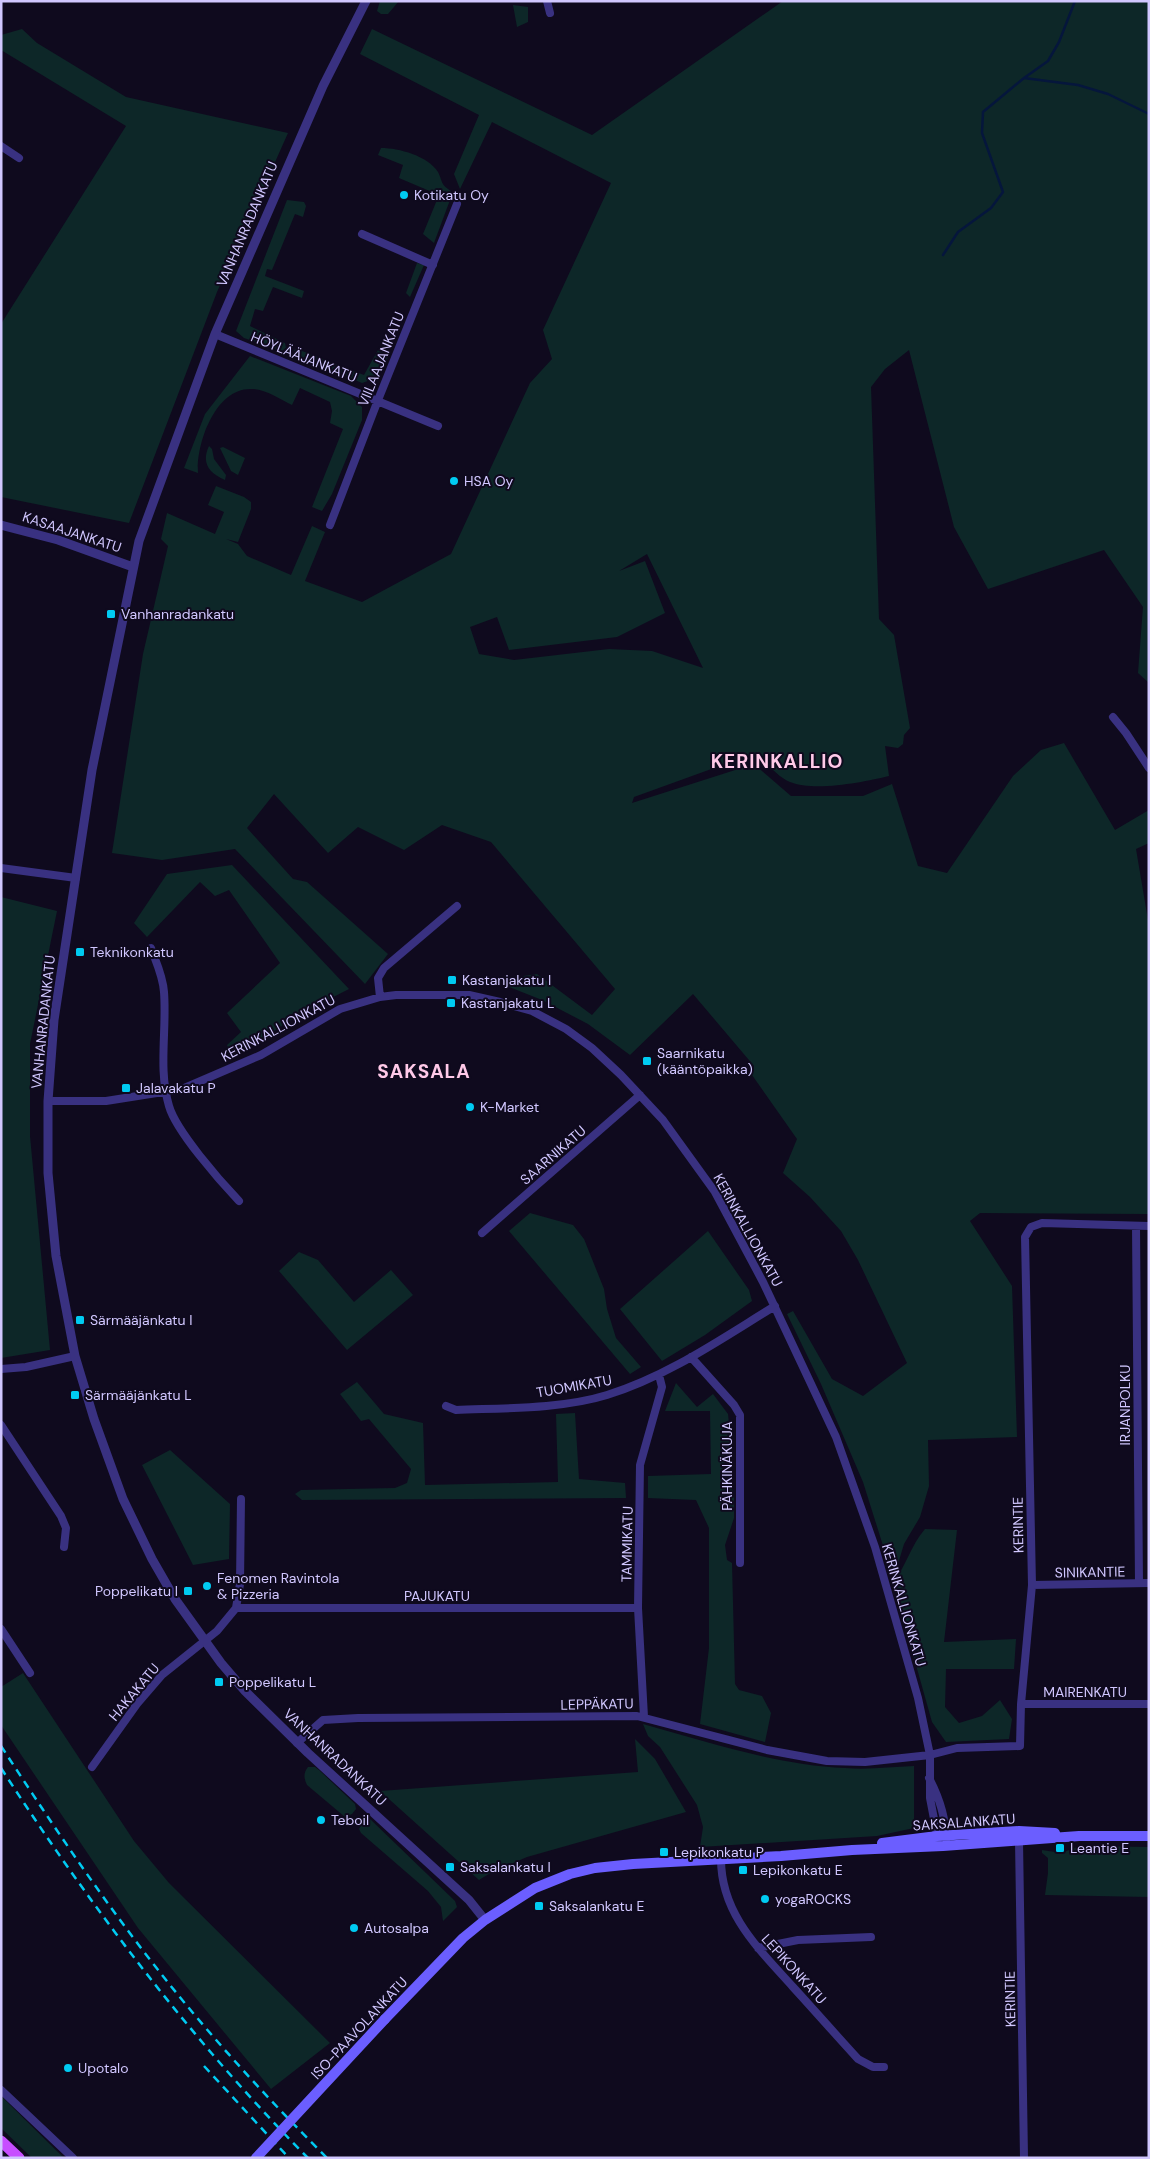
<svg xmlns="http://www.w3.org/2000/svg" width="1150" height="2159" viewBox="0 0 1150 2159" font-family="'DM Sans',sans-serif">
<rect width="100%" height="100%" fill="#0f0a1e"/>
<path fill="#0d2728" fill-rule="evenodd" d="M380,1H399L388,14H381L377,11Z
M783,1H1149V683L1138,673L1143,607L1104,550L988,589L954,527L909,350L885,369L871,387L879,619L894,635L910,728L904,735L903,744L898,748L885,746L889,776C864,782 815,792 790,782C775,776 767,759 750,755L634,797L632,803L754,764L791,796H863L892,784L918,866L947,873L1013,776L1041,750L1064,743L1115,830L1149,810V843L1136,849L1149,926V1214L980,1213L970,1221L1012,1286L1017,1437L928,1440L929,1486L920,1517L904,1544L898,1564L891,1571L863,1482L821,1384L787,1314L793,1311L832,1379L863,1396L907,1363L858,1260L841,1231L810,1197L783,1173L797,1139L752,1075L754,1066L693,994L630,1055L588,1024L542,1000L502,984L509,978L537,974L592,1015L615,989L491,842L442,825L404,850L358,827L328,853L274,794L247,828L293,879L307,882L388,954L365,984L235,849L162,860L112,853L143,654L168,546L161,539L167,513L215,534L224,512L208,505L216,486L244,497L251,502V509L238,542L226,539L238,544L247,556L291,575L312,526L325,532L305,581L362,602L451,554L530,383L552,359L543,330L611,183L492,122L460,189L454,174L479,115L360,54L372,29L592,135ZM647,554L703,668L652,651L609,649L514,660L479,654L470,627L497,617L509,650L617,637L665,613L645,561L619,571Z
M513,5L528,7V22L517,27Z
M22,29L37,43L126,97L288,133L217,292L129,523L1,497V324L126,126L1,50V35Z
M381,148C399,148 428,156 438,172C443,182 440,184 451,191L450,200L434,243L423,234L439,195L399,178L403,165L378,155Z
M287,200L304,202L306,206L303,217L295,214L272,270L267,269L265,276L304,291L302,298L273,287L263,311L255,309L250,326L285,343L286,348L282,351L244,338L236,331Z
M417,263L424,265L410,297L406,293Z
M297,349L364,375L378,350L389,355C382,369 377,379 362,383L294,355V350Z
M250,356L351,396L362,407V420L332,494L322,511L312,507L343,429L330,423L332,411L330,402L300,388L292,405C279,399 264,388 250,389C215,389 196,444 198,473L184,468L205,414Z
M209,446L212,449L214,459L226,475L225,480C209,473 201,463 209,446Z
M223,447L245,458L238,475L231,471L220,448Z
M232,865L349,989L300,1014L259,1041L231,1054L227,1045L241,1032L227,1013L280,963L229,890L215,896L200,882L147,937L134,923L167,874Z
M1,897L57,911L30,1044V1136L50,1350L1,1358Z
M530,1213L573,1225L584,1239L604,1289L607,1309L616,1338L641,1367L630,1374L509,1231Z
M708,1231L749,1290L752,1301L705,1335L662,1361L620,1309Z
M299,1252L318,1260L354,1302L391,1270L413,1295L347,1350L279,1271Z
M357,1382L384,1414L423,1423L425,1485L558,1482L556,1414L575,1413L579,1479L625,1483L626,1498L302,1500L295,1494L301,1490L395,1488L407,1483L411,1469L369,1419L361,1421L340,1394Z
M676,1383L697,1407L713,1394L728,1414L732,1452L726,1469V1482L734,1492V1518L725,1545L727,1560L732,1563L735,1684L739,1690L762,1696L771,1713L765,1742L700,1724L709,1648V1528L696,1500L648,1498V1476L711,1474L710,1411H665Z
M170,1450L230,1504L229,1559L193,1565L142,1465Z
M925,1529L957,1530L944,1642L1016,1639L1014,1669H946L945,1707L959,1723L982,1716L1000,1700L1012,1719L1009,1739L946,1742L932,1722L893,1583C906,1566 911,1545 925,1529Z
M23,1673L134,1841L169,1883L330,2043L271,2089L138,1928L1,1725V1687Z
M643,1724C708,1742 776,1765 845,1768C867,1770 891,1767 914,1766V1828L877,1836L700,1847L703,1827L697,1805L660,1747L648,1736Z
M635,1739L655,1759L686,1812L527,1857L492,1872L479,1880L380,1791L638,1772Z
M308,1767H315L319,1770L355,1804L356,1809L352,1814L345,1817L307,1785C304,1779 303,1773 308,1767Z
M370,1819L455,1901L457,1907L443,1921L441,1907L428,1891L361,1833L359,1829L364,1820Z
M1080,1846L1149,1847V1897L1045,1895L1048,1873V1858L1042,1853V1850L1061,1853Z
M1,2096L64,2158H32L1,2128Z"/>
<g fill="none" stroke-linecap="round" stroke-linejoin="round">
<path stroke="#05163c" stroke-width="2.5" d="M1024,78L1078,85L1108,94L1149,114
M943,255L958,232L991,208L1003,192L982,133L983,112L1024,78L1048,61L1059,42L1075,1"/>
<path stroke="#393181" stroke-width="8" d="M547,1L550,13
M1,146L19,158
M362,234L433,265
M215,334L438,426
M330,525L378,400L457,204
M1113,717L1126,733L1149,768
M1,868L76,878
M151,948C156,962 163,976 164,992C167,1030 158,1069 169,1106C176,1131 220,1181 239,1201
M380,997L378,978L384,968L457,906
M48,1101H106L182,1089L261,1055L340,1009L380,997L396,995H469L500,1002L532,1011L566,1029L592,1048L621,1075L663,1120L715,1192L763,1282L836,1437L875,1547L918,1698L930,1755V1798L938,1840
M1136,1226L1139,1583
M482,1233L640,1095
M691,1357L734,1405L740,1415V1563
M1,1369L26,1367L75,1356
M446,1406L456,1410C504,1408 562,1409 607,1395C668,1376 721,1339 775,1306
M1,1425L61,1516L66,1528L64,1547
M1032,1585L1149,1583
M236,1608H638
M1,1629L30,1673
M1021,1704H1149
M644,1717L638,1608L640,1465L662,1387L659,1375
M297,1743L323,1720L358,1718L637,1716L767,1750L827,1761L865,1762L930,1755L957,1748L1020,1746L1021,1704L1032,1585L1025,1237L1031,1227L1042,1223L1149,1226
M92,1767L137,1704L162,1675L217,1631L236,1608L240,1584L241,1499
M929,1778C939,1797 946,1817 946,1840
M1019,1841L1024,2158
M721,1859C721,1914 759,1949 793,1987C815,2011 836,2035 858,2059L873,2067H884
M758,1948L798,1940L871,1937
M1,2090L73,2158"/>
<path stroke="#393181" stroke-width="9" d="M366,1L323,86L215,334L139,541L92,770L54,1020L48,1101V1173L56,1256L75,1356L94,1419L123,1499L152,1559L175,1599L221,1663L245,1691L308,1753L469,1900L485,1920
M1,525L58,540L133,567"/>
<path stroke="#6b5eff" stroke-width="10" d="M882,1843L937,1836L1019,1831L1055,1833
M385,2019L463,1938L485,1920L535,1888L570,1874L595,1868L633,1864L781,1856L852,1850L943,1846L1079,1836H1149"/>
<path stroke="#c74eff" stroke-width="11" d="M1,2141L19,2158"/>
<path stroke="#00cbf2" stroke-width="2.5" stroke-dasharray="8 6" stroke-linecap="butt" d="M1,1746C50,1821 100,1896 155,1966C208,2034 266,2097 327,2158
M1,1768C91,1907 191,2040 308,2158
M204,2066L289,2158"/>
<path stroke="#6b5eff" stroke-width="10" d="M256,2158L385,2019"/>
</g>
<g fill="#00cbf2" stroke="#0f0a1e" stroke-width="2">
<circle cx="404" cy="195" r="5"/>
<circle cx="454" cy="481" r="5"/>
<rect x="106" y="609" width="10" height="10" rx="2.5"/>
<rect x="75" y="947" width="10" height="10" rx="2.5"/>
<rect x="447" y="975" width="10" height="10" rx="2.5"/>
<rect x="446" y="998" width="10" height="10" rx="2.5"/>
<rect x="642" y="1056" width="10" height="10" rx="2.5"/>
<rect x="121" y="1083" width="10" height="10" rx="2.5"/>
<circle cx="470" cy="1107" r="5"/>
<rect x="75" y="1315" width="10" height="10" rx="2.5"/>
<rect x="70" y="1390" width="10" height="10" rx="2.5"/>
<circle cx="207" cy="1586" r="5"/>
<rect x="183" y="1586" width="10" height="10" rx="2.5"/>
<rect x="214" y="1677" width="10" height="10" rx="2.5"/>
<circle cx="321" cy="1820" r="5"/>
<rect x="1055" y="1843" width="10" height="10" rx="2.5"/>
<rect x="659" y="1847" width="10" height="10" rx="2.5"/>
<rect x="445" y="1862" width="10" height="10" rx="2.5"/>
<rect x="738" y="1865" width="10" height="10" rx="2.5"/>
<circle cx="765" cy="1899" r="5"/>
<rect x="534" y="1901" width="10" height="10" rx="2.5"/>
<circle cx="354" cy="1928" r="5"/>
<circle cx="68" cy="2068" r="5"/>
</g>
<g text-anchor="middle" stroke-width="4" stroke-linejoin="round" paint-order="stroke">
<g font-size="14" fill="#d1c7ff" stroke="#0f0a1e" text-anchor="start">
<text x="414" y="200">Kotikatu Oy</text>
<text x="464" y="486">HSA Oy</text>
<text x="121" y="619">Vanhanradankatu</text>
<text x="90" y="957">Teknikonkatu</text>
<text x="462" y="985">Kastanjakatu I</text>
<text x="461" y="1008">Kastanjakatu L</text>
<text x="657" y="1058">Saarnikatu<tspan x="657" dy="16">(kääntöpaikka)</tspan></text>
<text x="136" y="1093">Jalavakatu P</text>
<text x="480" y="1112">K-Market</text>
<text x="90" y="1325">Särmääjänkatu I</text>
<text x="85" y="1400">Särmääjänkatu L</text>
<text x="217" y="1583">Fenomen Ravintola<tspan x="217" dy="16">&amp; Pizzeria</tspan></text>
<text x="178" y="1596" text-anchor="end">Poppelikatu I</text>
<text x="229" y="1687">Poppelikatu L</text>
<text x="331" y="1825">Teboil</text>
<text x="1070" y="1853">Leantie E</text>
<text x="674" y="1857">Lepikonkatu P</text>
<text x="460" y="1872">Saksalankatu I</text>
<text x="753" y="1875">Lepikonkatu E</text>
<text x="775" y="1904">yogaROCKS</text>
<text x="549" y="1911">Saksalankatu E</text>
<text x="364" y="1933">Autosalpa</text>
<text x="78" y="2073">Upotalo</text>
</g>
<g font-size="14" fill="#d1c7ff" stroke="#0f0a1e">
<text transform="translate(247 224) rotate(-67)" y="5">VANHANRADANKATU</text>
<text transform="translate(304 357) rotate(22)" y="5">HÖYLÄÄJANKATU</text>
<text transform="translate(381 359) rotate(-68)" y="5">VIILAAJANKATU</text>
<text transform="translate(72 532) rotate(18)" y="5">KASAAJANKATU</text>
<text transform="translate(43 1022) rotate(-84)" y="5">VANHANRADANKATU</text>
<text transform="translate(278 1028) rotate(-28)" y="5">KERINKALLIONKATU</text>
<text transform="translate(553 1155) rotate(-41)" y="5">SAARNIKATU</text>
<text transform="translate(748 1230) rotate(61)" y="5">KERINKALLIONKATU</text>
<text transform="translate(574 1386) rotate(-10)" y="5">TUOMIKATU</text>
<text transform="translate(1125 1405) rotate(-90)" y="5">IRJANPOLKU</text>
<text transform="translate(727 1466) rotate(-90)" y="5">PÄHKINÄKUJA</text>
<text transform="translate(1018 1525) rotate(-91)" y="5">KERINTIE</text>
<text transform="translate(627 1544) rotate(-89)" y="5">TAMMIKATU</text>
<text transform="translate(1090 1572) rotate(-1)" y="5">SINIKANTIE</text>
<text x="437" y="1601">PAJUKATU</text>
<text transform="translate(904 1605) rotate(74)" y="5">KERINKALLIONKATU</text>
<text transform="translate(134 1692) rotate(-50)" y="5">HAKAKATU</text>
<text x="1085" y="1697">MAIRENKATU</text>
<text transform="translate(597 1704) rotate(-1)" y="5">LEPPÄKATU</text>
<text transform="translate(335 1757) rotate(43)" y="5">VANHANRADANKATU</text>
<text transform="translate(964 1822) rotate(-4)" y="5">SAKSALANKATU</text>
<text transform="translate(794 1969) rotate(48)" y="5">LEPIKONKATU</text>
<text transform="translate(1010 1999) rotate(-91)" y="5">KERINTIE</text>
<text transform="translate(359 2028) rotate(-47)" y="5">ISO-PAAVOLANKATU</text>
</g>
<g font-size="19" font-weight="bold" letter-spacing="1" fill="#ffc9e8" stroke="#0f0a1e">
<text x="777" y="768">KERINKALLIO</text>
<text x="424" y="1078">SAKSALA</text>
</g>
</g>
<rect width="1150" height="2159" fill="none" stroke="#d1c7ff" stroke-width="5"/>
</svg>
